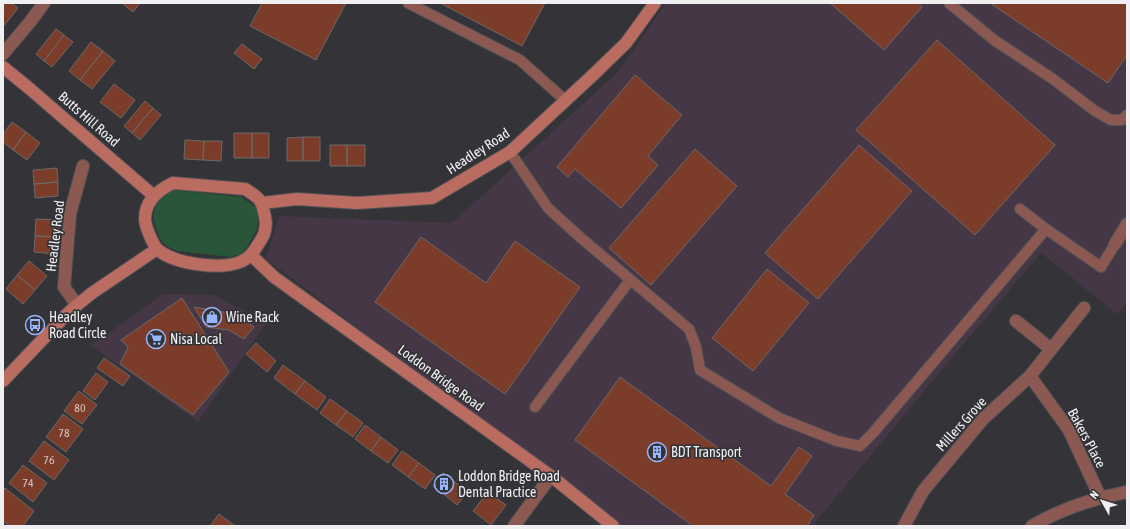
<svg xmlns="http://www.w3.org/2000/svg" width="1130" height="529" viewBox="0 0 1130 529" font-family="'Asap Condensed',sans-serif">
<rect width="100%" height="100%" fill="#343438"/>
<path fill="#453746" d="M666,3H1127V303L1117,314L1041,253L961,347L812,526H622L266,259L279,216L452,223L618,72Z
M163,294L214,295L266,323L198,422L89,344L97,341Z"/>
<path fill="#295639" d="M173,190L241,197L250,203L256,208L258,217L257,228L252,238L247,247L240,254L231,257L177,251C172,249 167,246 163,243C160,239 158,233 156,228C150,211 156,197 173,190Z"/>
<path fill="#7b3d2a" stroke="#6d6867" d="M3,3H11L18,8L3,27Z
M122,3H140L133,12Z
M262,3H346L316,60L250,26Z
M440,3H545L522,46Z
M830,3H918L922,7L884,50Z
M990,3H1127V55L1108,83Z
M56,29L64,35L44,61L36,54Z
M64,35L73,42L52,67L44,61Z
M937,40L1055,145L975,235L856,130Z
M91,42L103,51L80,80L69,71Z
M242,44L262,59L254,69L234,53Z
M103,51L115,61L92,89L80,80Z
M635,75L682,115L648,156L658,165L621,208L575,169L568,177L557,167Z
M114,84L135,100L121,118L100,102Z
M145,101L153,108L132,133L124,126Z
M153,108L161,115L140,140L132,133Z
M12,122L26,132L13,150L3,142V134Z
M26,132L40,143L27,160L13,150Z
M234,133H252V158H234Z
M252,133H269V158H252Z
M303,137V161H287V138Z
M303,137H320V161H303Z
M185,140L204,141L203,160L184,159Z
M204,141H222L221,161L203,160Z
M330,145H347V166H330Z
M347,145H365V166H347Z
M859,145L912,191L818,299L765,253Z
M695,149L737,186L651,285L609,248Z
M57,168L58,182L34,184L33,170Z
M58,182V196L35,198L34,184Z
M36,219L59,220L58,237L35,236Z
M35,236L58,237L56,254L34,252Z
M421,237L486,283L515,241L580,287L505,394L375,302Z
M29,261L47,276L35,290L17,275Z
M767,269L809,303L753,371L712,338Z
M17,275L35,290L23,304L6,289Z
M182,298L229,372L193,415L120,364L128,347L121,340Z
M194,307L235,314L254,327L244,339L229,330L206,327Z
M256,343L276,361L267,372L246,354Z
M104,358L130,376L123,386L97,368Z
M283,365L305,381L295,394L274,378Z
M96,373L108,382L95,400L83,391Z
M620,377L771,486L799,447L812,456L785,494L814,515L807,526H693L575,440Z
M305,381L326,397L317,410L295,394Z
M79,391L97,405L82,424L64,411Z
M330,399L347,411L336,425L320,413Z
M347,411L363,423L353,437L336,425Z
M63,414L83,429L66,452L46,437Z
M365,425L381,437L371,451L355,439Z
M381,437L398,450L388,463L371,451Z
M44,441L69,460L54,480L29,461Z
M402,451L419,463L408,477L392,465Z
M419,463L435,475L425,489L408,477Z
M23,465L47,483L33,502L9,483Z
M443,473L455,482L445,495L433,486Z
M455,482L468,492L457,505L445,495Z
M5,488L34,511L23,526H10L3,521V491Z
M488,492L506,505L491,525L473,511Z
M219,514L235,526H210Z"/>
<g fill="none" stroke-linecap="round" stroke-linejoin="round">
<g stroke="#525256" stroke-width="12">
<path id="lane" d="M408,3L520,60L566,101
M949,3L994,40L1053,79L1095,111L1111,120H1122L1127,115
M510,152L548,208L581,238L689,329L696,347L700,370L779,418L837,441L860,446L873,433L1046,229L1101,267L1115,244
M1020,209L1046,229
M535,407L630,280"/>
</g>
<g stroke="#525256" stroke-width="14">
<path id="street" d="M3,54L30,22L44,3
M1115,244L1127,224
M77,305L64,287L70,214L83,166
M1016,321L1051,349
M1030,376L1069,430L1100,497
M514,526L551,476
M904,526L923,491L983,419L1030,376L1084,308
M1032,526C1061,509 1095,498 1127,492"/>
</g>
<g stroke="#525256" stroke-width="14">
<path id="secondary" d="M3,67L30,89L154,196
M173,183L245,189C260,198 262,200 265,217C267,226 265,235 259,243C254,251 250,258 240,262C220,270 175,264 158,250C153,245 145,226 145,219C145,201 158,190 173,183Z
M262,203L297,199L357,203L432,198L510,152L594,74L626,43L655,3
M251,255L274,277L551,476L613,526
M3,381L65,316L77,305L92,293L157,249"/>
</g>
<use href="#lane" stroke="#8b5952" stroke-width="10"/>
<use href="#street" stroke="#8b5952" stroke-width="12"/>
<use href="#secondary" stroke="#bb6c60" stroke-width="12"/>
</g>
<defs>
<g id="shop-ring" transform="scale(1)"><circle r="9.5" fill="#343438" stroke="#97b6fd" stroke-width="1.5"/><path d="M-5-2.5h2.3a2.7 3.5 0 0 1 5.4 0H5L5.5 6h-11ZM-1.5-2.5h3a1.5 2.3 0 0 0-3 0Z" fill="#97b6fd"/></g>
<g id="bus-ring" transform="scale(1)"><circle r="9.5" fill="#343438" stroke="#97b6fd" stroke-width="1.5"/><path d="M-5-6H5V4H4V6H2V4H-2V6H-4V4H-5ZM-3.5-4V0h7V-4ZM-3.5 1.2v1.5H-2V1.2ZM2 1.2v1.5H3.5V1.2Z" fill="#97b6fd"/></g>
<g id="supermarket-ring" transform="scale(1)"><circle r="9.5" fill="#343438" stroke="#97b6fd" stroke-width="1.5"/><path d="M-6-5.5h2.5l.6 2H6L4.5 2H-2.5L-4.4-4H-6ZM-1.5 3.2a1.3 1.3 0 1 0 .1 0ZM3 3.2a1.3 1.3 0 1 0 .1 0Z" fill="#97b6fd"/></g>
<g id="building-ring" transform="scale(1)"><circle r="9.5" fill="#343438" stroke="#97b6fd" stroke-width="1.5"/><path d="M-4-6H4V6H1V3H-1V6H-4ZM-2.5-4.3h1.7v1.8h-1.7ZM.8-4.3h1.7v1.8H.8ZM-2.5-1h1.7V.8h-1.7ZM.8-1h1.7V.8H.8Z" fill="#97b6fd"/></g>
</defs>
<g fill-rule="evenodd">
<use href="#shop-ring" x="212" y="317"/>
<use href="#bus-ring" x="35" y="325"/>
<use href="#supermarket-ring" x="156" y="339"/>
<use href="#building-ring" x="657" y="452"/>
<use href="#building-ring" x="444" y="484"/>
</g>
<g text-anchor="middle" stroke-width="3.5" stroke-linejoin="round" paint-order="stroke">
<g font-size="12" fill="#d3c3c0">
<text x="80" y="412">80</text>
<text x="64" y="437">78</text>
<text x="49" y="464">76</text>
<text x="28" y="487">74</text>
</g>
<g font-size="14" fill="#f0f0f2" stroke="#343438">
<text transform="translate(89 119) rotate(41)" y="5">Butts Hill Road</text>
<text transform="translate(478 151) rotate(-33)" y="5">Headley Road</text>
<text transform="translate(55 236) rotate(-83)" y="5">Headley Road</text>
<text transform="translate(441 378) rotate(36)" y="5">Loddon Bridge Road</text>
<text transform="translate(961 424) rotate(-48)" y="5">Millers Grove</text>
<text transform="translate(1087 438) rotate(62)" y="5">Bakers Place</text>
</g>
<g font-size="14" fill="#f0f0f2" stroke="#343438" text-anchor="start">
<text x="49" y="322">Headley<tspan x="49" dy="16">Road Circle</tspan></text>
<text x="226" y="322">Wine Rack</text>
<text x="170" y="344">Nisa Local</text>
<text x="671" y="457">BDT Transport</text>
<text x="458" y="481">Loddon Bridge Road<tspan x="458" dy="16">Dental Practice</tspan></text>
</g>
</g>
<rect width="1130" height="529" fill="none" stroke="#f0f0f2" stroke-width="8"/>
<g transform="translate(1102 501) rotate(309)" stroke="#343438" stroke-width="3" paint-order="stroke">
<path d="M0-3L7 15L0 10L-7 15Z" fill="#f0f0f2"/>
<text y="-6" font-size="11" font-weight="bold" text-anchor="middle" fill="#f0f0f2">N</text>
</g>
</svg>
